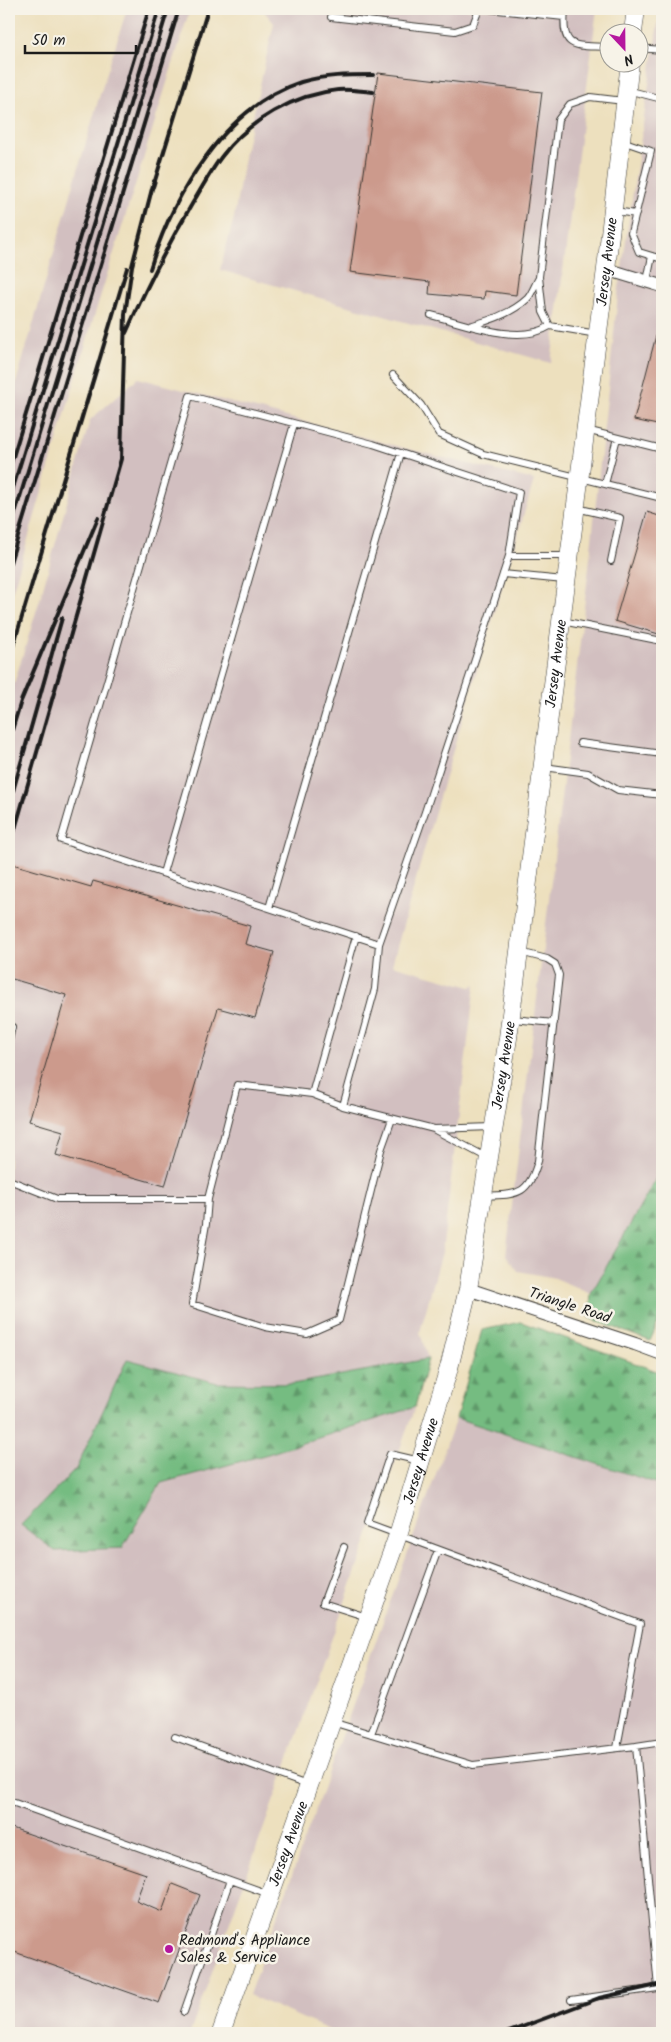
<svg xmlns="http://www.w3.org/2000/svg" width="671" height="2042" viewBox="0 0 671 2042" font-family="Kalam,sans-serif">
<defs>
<pattern id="forest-firs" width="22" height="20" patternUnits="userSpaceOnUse" patternTransform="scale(1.25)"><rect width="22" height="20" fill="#75bc81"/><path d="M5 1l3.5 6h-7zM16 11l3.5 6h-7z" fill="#5f9869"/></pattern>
</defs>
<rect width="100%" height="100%" fill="#f7f3e8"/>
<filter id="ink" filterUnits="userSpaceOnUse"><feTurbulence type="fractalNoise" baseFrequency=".02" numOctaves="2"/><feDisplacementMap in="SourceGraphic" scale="10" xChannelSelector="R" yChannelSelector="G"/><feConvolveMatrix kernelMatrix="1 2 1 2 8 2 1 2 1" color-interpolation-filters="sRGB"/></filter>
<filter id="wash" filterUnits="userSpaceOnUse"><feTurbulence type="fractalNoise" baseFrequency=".0096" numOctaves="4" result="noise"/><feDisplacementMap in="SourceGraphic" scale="20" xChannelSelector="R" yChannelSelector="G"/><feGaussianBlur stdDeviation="1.12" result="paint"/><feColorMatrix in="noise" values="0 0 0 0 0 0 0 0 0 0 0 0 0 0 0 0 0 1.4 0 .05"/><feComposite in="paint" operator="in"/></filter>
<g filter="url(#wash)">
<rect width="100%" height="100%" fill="#ede0be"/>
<path fill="#d2bfc0" d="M127,9H190L92,323L9,603V407L98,101Z
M262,9H597L551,363L220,270L234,218L245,152L274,23Z
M660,9H662V1168L591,1294L555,1278L518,1271L506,1255L589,567L618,295Z
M138,378L400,447L534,480L437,804L392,965L471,987L475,984L442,1252L420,1332L428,1359L293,1384L217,1383L127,1359L76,1469L21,1525L122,1548L161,1483L268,1454L415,1407L190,2033H9V700L40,599L90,420Z
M456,1418L662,1485V2033H336L249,1995Z"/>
<path fill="url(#forest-firs)" stroke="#486c4e" d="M662,1168V1314L650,1341L589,1318L591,1294Z
M521,1322L662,1373V1485L456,1418L482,1330Z
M127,1359L217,1383L293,1384L428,1359L415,1407L268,1454L161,1483L122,1548L55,1551L21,1525L76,1469Z"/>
<g id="blocks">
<path fill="#cc9a8c" d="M378,73L542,92L516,295L485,291L484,299L429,294L430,282L350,272Z
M659,324H662V426L634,420Z
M647,512L662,517V635L615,621Z
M9,863L91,887L93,881L250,926L245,944L274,952L255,1018L218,1008L165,1186L56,1155L63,1131L29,1121L66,995L9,978Z
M9,1827L146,1874L136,1901L162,1912L172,1884L200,1895L159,2003L9,1950Z"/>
</g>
</g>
<g filter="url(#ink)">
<use href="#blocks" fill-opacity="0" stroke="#3b3934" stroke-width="1"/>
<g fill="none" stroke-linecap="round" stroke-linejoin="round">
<g stroke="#3b3934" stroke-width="8">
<path id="lane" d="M489,9L564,17
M565,9C561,51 574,45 608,47
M331,17L455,31L473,25L479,9
M638,48L662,50
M627,90L662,99
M622,141L651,151L631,233L639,252L662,259
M615,211L636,214
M647,281L652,256
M431,315C464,323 519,346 550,326
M473,325C492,320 512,313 527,299C532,294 535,284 539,278
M597,334L550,326L543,312L539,277L558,120L570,104L590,97L624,101
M393,375L421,405L439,434L483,454L662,498
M586,430L662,449
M605,484L617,438
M576,508L620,518L611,561
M509,556L519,492L373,444L190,396L61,840L379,944L425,812L509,556H568
M503,574L564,580
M562,621L662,641
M580,743L662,754
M544,767L588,773L618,790L662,795
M163,873L294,424
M269,908L401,453
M513,1019L554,1023
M9,1040L12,1027
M312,1094L356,936
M343,1106L375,989L379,944
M435,1130L488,1158
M9,1180L57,1199H208L237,1085L312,1094L343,1106L434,1129L492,1127
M484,1196C516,1194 528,1197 538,1161L559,975L555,964L547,959L520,952
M208,1199L206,1224L192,1304L265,1327L307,1334L339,1320L381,1150L392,1119
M420,1461L390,1454L367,1523L640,1624L617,1748
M344,1547L323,1603L367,1617
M332,1722L473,1765L636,1746L658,1988H662
M371,1734L438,1550
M175,1737L307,1785
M636,1746L662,1742
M9,1801L269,1894
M571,2000L658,1988
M184,2012L230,1880"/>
</g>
<g stroke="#3b3934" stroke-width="14">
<path id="street" d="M606,269L662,286
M468,1289L635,1344L662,1354"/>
</g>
<g stroke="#3b3934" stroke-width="19">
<g id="secondary">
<path d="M633,32L636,9"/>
<path id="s1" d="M221,2033L398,1535L449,1368L468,1289L508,1038L606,269L630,62"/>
</g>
</g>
<use href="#lane" stroke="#fff" stroke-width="6"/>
<use href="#street" stroke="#fff" stroke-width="12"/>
<use href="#secondary" stroke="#fff" stroke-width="18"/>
<path stroke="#1c1c1c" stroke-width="4" d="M153,187L208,9
M150,269C172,197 224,107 301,82C325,75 348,75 373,75
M126,333C146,288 167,246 192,204C202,188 211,170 222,156C248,121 295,94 338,90C349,89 361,91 373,92
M9,470L149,9
M9,501L159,9
M9,533L168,9
M9,566L179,9
M9,660L127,268
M9,740L21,701L98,518
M9,805L62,618
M9,850L121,459L125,314L132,266L154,181
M506,2033L599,1998L662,1984"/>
</g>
</g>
<circle fill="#b5179e" stroke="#f7f3e8" stroke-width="2" cx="169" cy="1949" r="5"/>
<g text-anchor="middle" stroke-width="5" stroke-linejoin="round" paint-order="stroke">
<g font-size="15" fill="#1c1c1c" stroke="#f7f3e8">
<text dy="5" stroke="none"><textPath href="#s1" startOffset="1821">Jersey Avenue</textPath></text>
<text dy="5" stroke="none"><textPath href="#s1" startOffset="1416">Jersey Avenue</textPath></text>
<text dy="5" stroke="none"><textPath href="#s1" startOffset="1011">Jersey Avenue</textPath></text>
<text transform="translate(570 1305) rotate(18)" y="5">Triangle Road</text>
<text dy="5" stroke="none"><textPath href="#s1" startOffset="606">Jersey Avenue</textPath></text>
<text dy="5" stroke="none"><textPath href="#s1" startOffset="201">Jersey Avenue</textPath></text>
</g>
<g font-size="15" fill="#1c1c1c" stroke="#f7f3e8" text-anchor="start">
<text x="179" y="1945">Redmond's Appliance<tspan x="179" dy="17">Sales &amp; Service</tspan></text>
</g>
</g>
<rect width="671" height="2042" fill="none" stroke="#f7f3e8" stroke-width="30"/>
<g transform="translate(624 48) rotate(158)"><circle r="24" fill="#f7f3e8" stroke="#9f9d96"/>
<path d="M0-4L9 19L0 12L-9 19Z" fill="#b5179e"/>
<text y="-8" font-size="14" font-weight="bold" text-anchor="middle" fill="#1c1c1c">N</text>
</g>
<path d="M25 45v8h111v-8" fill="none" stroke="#1c1c1c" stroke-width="2.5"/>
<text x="32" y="45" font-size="15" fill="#1c1c1c" stroke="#f7f3e8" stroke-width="4" paint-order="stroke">50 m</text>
</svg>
